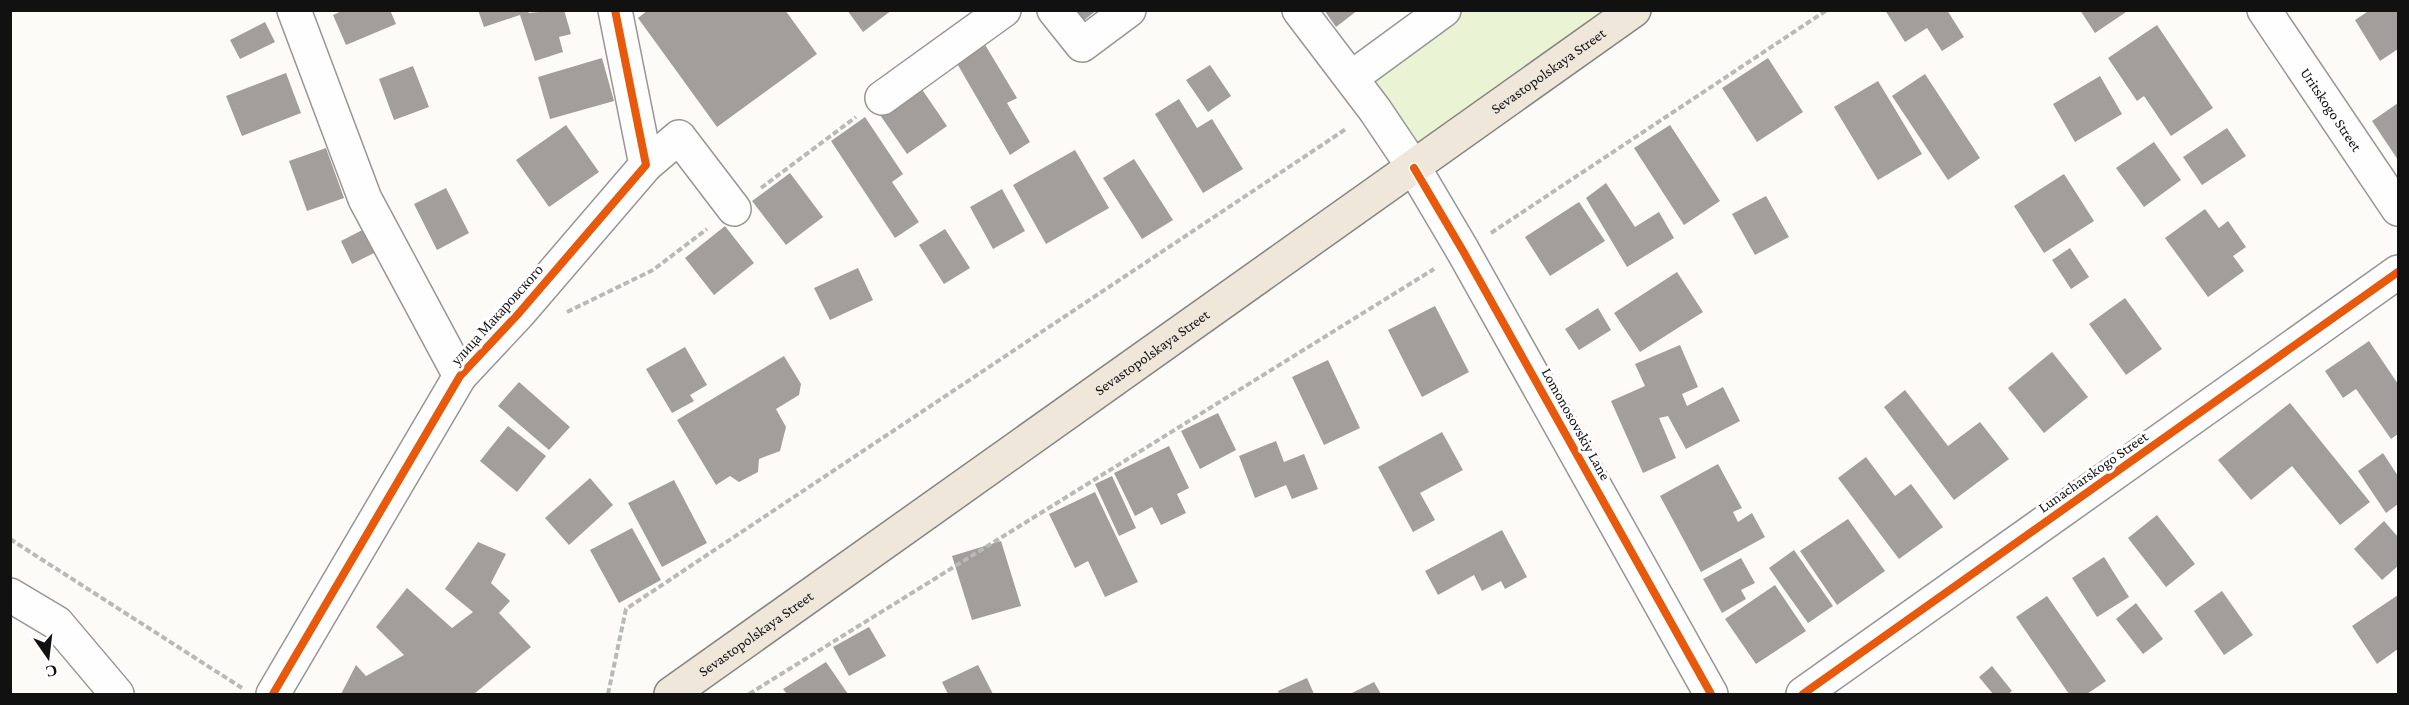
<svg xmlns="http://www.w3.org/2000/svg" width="2409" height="705" viewBox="0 0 2409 705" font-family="'Crimson Pro',serif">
<rect width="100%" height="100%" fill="#fdfbf7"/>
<path fill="#eaf4d5" d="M1444,11H1634L1414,168L1351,78Z"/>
<path fill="#a19e9c" d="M344,10H390L396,24L346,45L333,15Z
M478,10H532L528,13L564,10L571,34L559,37L563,52L535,61L520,15L484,27Z
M648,10H785L817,54L717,127L638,18Z
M847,10H892L863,32Z
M1067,10H1097L1078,25Z
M1324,10H1358L1336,27Z
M1885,10H1947L1964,37L1942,51L1927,28L1905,42Z
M2080,10H2129L2095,33Z
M2370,10H2398V49L2380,61L2355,20Z
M265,22L275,42L240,59L230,40Z
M2157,25L2213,108L2171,136L2144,96L2137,101L2108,58Z
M984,43L1017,98L1007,103L1030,142L1010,155L955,60Z
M602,58L614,101L550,119L538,77Z
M1768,58L1803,112L1757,142L1722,88Z
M1210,65L1231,96L1208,112L1186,80Z
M413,66L429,107L394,120L379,79Z
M286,73L301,113L242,136L226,96Z
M1925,74L1980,158L1948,180L1892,96Z
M2100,76L2122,114L2075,142L2053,104Z
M1878,81L1922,154L1878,180L1834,107Z
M919,85L947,126L907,154L878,112Z
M1179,99L1197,128L1212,119L1243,169L1203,193L1155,114Z
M2398,103V160L2372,121Z
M865,117L903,174L892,182L919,222L895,238L831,141Z
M566,125L599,172L549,207L516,160Z
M1670,125L1720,201L1684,225L1634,148Z
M2227,128L2246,156L2202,185L2183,157Z
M2154,142L2181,180L2144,207L2116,168Z
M326,148L344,198L307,211L289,161Z
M1075,150L1109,208L1046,244L1013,185Z
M1134,159L1173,220L1142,239L1103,178Z
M790,173L823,217L786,245L752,201Z
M2064,174L2094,221L2044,253L2014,206Z
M1606,183L1635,227L1659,212L1674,238L1627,267L1586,198Z
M446,188L469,233L437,250L414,204Z
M1002,189L1025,231L993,249L970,207Z
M1766,196L1789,237L1755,255L1732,214Z
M1579,202L1605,241L1550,276L1525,237Z
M2205,209L2219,228L2228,221L2246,247L2233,256L2244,271L2208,297L2165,238Z
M372,225L384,248L352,264L341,241Z
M725,226L754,263L714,295L685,258Z
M945,229L970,268L944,284L919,245Z
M2070,248L2089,277L2071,289L2052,260Z
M858,268L873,300L830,320L814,288Z
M1677,272L1703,312L1640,352L1614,313Z
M2125,298L2162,349L2126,375L2089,324Z
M1435,306L1469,372L1422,397L1388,330Z
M1598,308L1611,330L1579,350L1565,329Z
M2369,341L2398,384V434L2391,439L2356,389L2343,398L2325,371Z
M1680,345L1698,387L1682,394L1687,406L1723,387L1740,421L1686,449L1668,416L1659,418L1676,458L1643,473L1611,401L1645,386L1635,364Z
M685,347L707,385L690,395L694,401L672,413L646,369Z
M2052,352L2088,397L2044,433L2008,388Z
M784,356L801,384L799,395L776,409L786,427L780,451L759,459L758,472L739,482L730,476L716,485L677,420Z
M1328,360L1360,428L1324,445L1292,377Z
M519,382L570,427L549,450L498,406Z
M1905,390L1948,446L1980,422L2009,459L1954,500L1884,407Z
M2290,403L2370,502L2340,525L2292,466L2251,500L2218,460Z
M1218,413L1236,450L1200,469L1181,431Z
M508,426L546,456L517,492L480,461Z
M1442,432L1463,470L1420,493L1435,520L1413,532L1378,467Z
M1276,441L1284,462L1304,454L1318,489L1292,499L1286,485L1255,498L1239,456Z
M1169,446L1189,488L1177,494L1186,513L1161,525L1152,507L1135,516L1114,473Z
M2383,453L2398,476V504L2386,513L2358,471Z
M1866,457L1895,496L1911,484L1943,527L1899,559L1838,478Z
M1718,464L1742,508L1733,512L1738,522L1752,513L1765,537L1701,572L1660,496Z
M1112,476L1136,528L1119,536L1095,484Z
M590,478L613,505L569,545L545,518Z
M674,480L707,543L662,567L628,503Z
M1095,492L1138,582L1105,597L1088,561L1075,568L1049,514Z
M2157,515L2195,564L2166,587L2128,538Z
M1848,519L1885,571L1837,605L1800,551Z
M2384,521L2398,537V566L2382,580L2354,549Z
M632,528L661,580L619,603L590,550Z
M1502,530L1527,577L1505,589L1501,581L1482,591L1474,575L1438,595L1425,571Z
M1001,541L1021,606L972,620L952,556Z
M478,542L506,554L491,583L510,601L499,613L531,647L474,694H341L356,665L366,676L404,655L376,627L407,588L452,628L473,612L445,589Z
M1794,550L1833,606L1808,623L1769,568Z
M2104,557L2129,597L2097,617L2072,578Z
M1741,558L1755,583L1741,590L1746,599L1722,613L1703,579Z
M1775,585L1806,631L1756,664L1725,619Z
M2222,591L2253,635L2224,655L2194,611Z
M2398,595V649L2377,664L2352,626Z
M2047,596L2106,681L2087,694H2069L2016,617Z
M2136,603L2163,639L2143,654L2116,619Z
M869,627L886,656L849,676L833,647Z
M826,662L848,694H787L783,689Z
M978,665L993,694H948L942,682Z
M1992,666L2012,691L2008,694H1993L1979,677Z
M1307,678L1314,694H1279L1278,691Z
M1374,682L1381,694H1350Z"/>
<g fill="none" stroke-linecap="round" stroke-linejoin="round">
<g stroke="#979695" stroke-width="36">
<g id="minor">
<path d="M294,10L365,199L460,376"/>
<path d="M1054,10L1082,45L1129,10"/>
<path d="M1299,10L1375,110L1414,168L1463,251L1711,694"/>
<path id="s1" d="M2264,10L2398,209"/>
<path d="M1351,78L1444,10"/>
<path d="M882,98L1004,10"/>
<path d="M646,165L679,137L734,209"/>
<path d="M10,595L57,623L117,694"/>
<path d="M273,694L460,376L519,313L646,165L615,10"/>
<path d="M1803,694L2398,272"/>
</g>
</g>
<g stroke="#858482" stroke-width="36">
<g id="major">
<path id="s2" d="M671,694L1634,10"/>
</g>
</g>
<path stroke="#b9b9b8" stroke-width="4" stroke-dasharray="6 3" stroke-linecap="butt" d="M761,188L856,117
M1491,233L1827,10
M567,312L653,270L707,229
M10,539L242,688
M608,694L626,609L1346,129
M749,694L1434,269"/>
<use href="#minor" stroke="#fffefe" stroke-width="33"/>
<use href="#major" stroke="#eee7da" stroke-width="33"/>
<g stroke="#fff" stroke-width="11">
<path id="cycleway" d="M1414,168L1463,251L1711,694
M273,694L460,376L519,313L646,165L615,10
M1803,694L2398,272"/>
</g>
<use href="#cycleway" stroke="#e8590c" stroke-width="8"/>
</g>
<g text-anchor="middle" stroke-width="6" stroke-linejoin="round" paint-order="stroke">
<g font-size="15" fill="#111" stroke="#fff">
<text dy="5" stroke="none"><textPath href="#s2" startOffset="1076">Sevastopolskaya Street</textPath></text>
<text dy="5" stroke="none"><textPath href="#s1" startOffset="120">Uritskogo Street</textPath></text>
<text transform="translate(497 315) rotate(-48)" y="5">улица Макаровского</text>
<text dy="5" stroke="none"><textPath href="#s2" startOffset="590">Sevastopolskaya Street</textPath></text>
<text transform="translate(1576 424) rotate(61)" y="5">Lomonosovskiy Lane</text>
<text transform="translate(2093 472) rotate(-35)" y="5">Lunacharskogo Street</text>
<text dy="5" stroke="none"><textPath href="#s2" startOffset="104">Sevastopolskaya Street</textPath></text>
</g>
</g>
<rect width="2409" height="705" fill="none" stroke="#111111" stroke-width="24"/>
<g transform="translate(48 657) rotate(166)" stroke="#ffffff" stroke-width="4.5" paint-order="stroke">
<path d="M0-4.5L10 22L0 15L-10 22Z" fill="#111111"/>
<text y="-9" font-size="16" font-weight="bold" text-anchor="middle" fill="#111111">С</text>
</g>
</svg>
